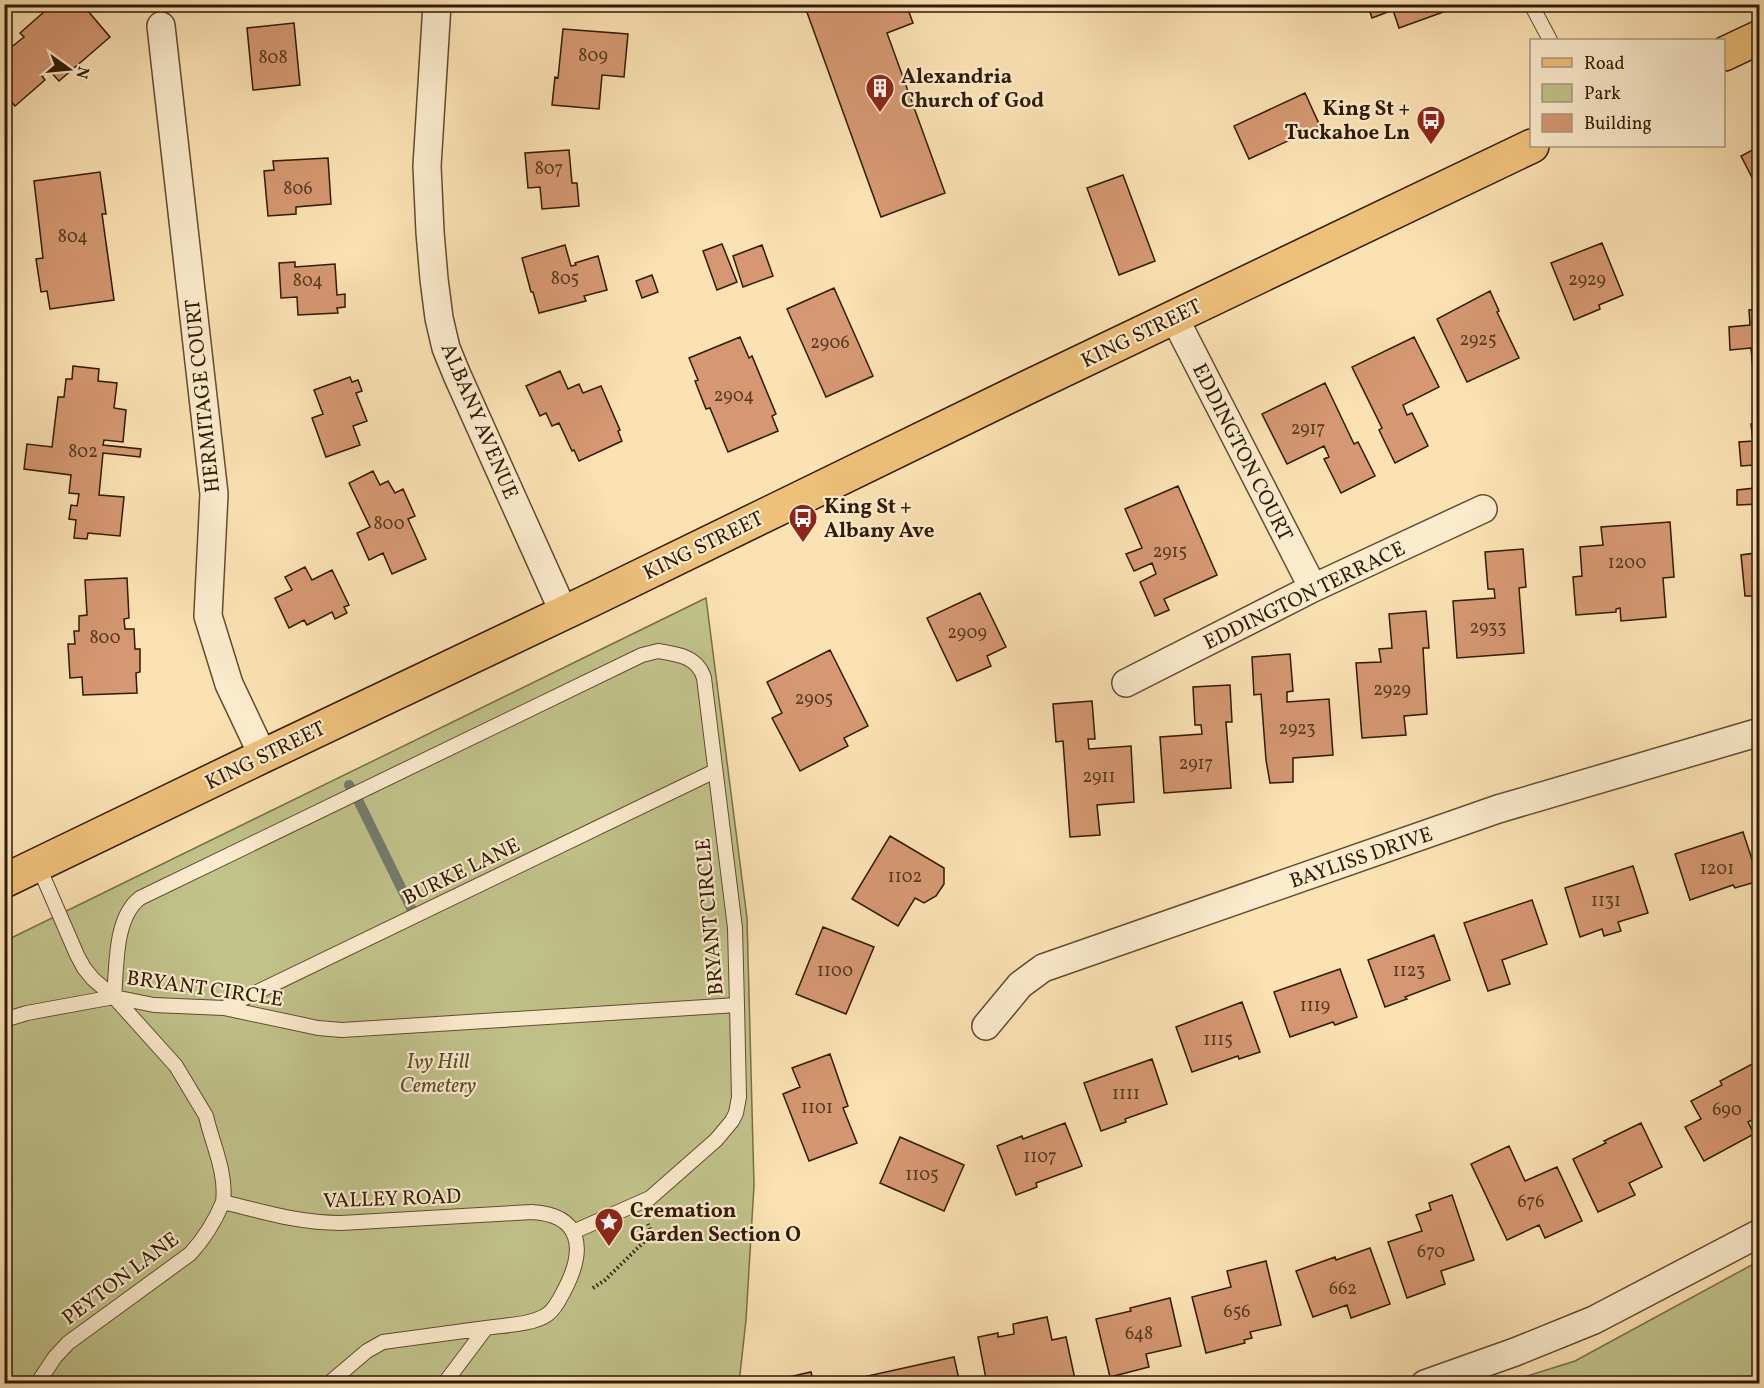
<svg xmlns="http://www.w3.org/2000/svg" width="1764" height="1388" viewBox="0 0 1764 1388" font-family="Vollkorn,serif">
<rect width="100%" height="100%" fill="#fbe2b3"/>
<filter id="stains"><feTurbulence type="fractalNoise" baseFrequency=".00333" numOctaves="4"/><feColorMatrix values="0 0 0 0 .2 0 0 0 0 .09 0 0 0 0 .02 0 0 0 .5 -.17"/></filter>
<radialGradient id="worn" r=".72"><stop offset=".6" stop-color="#630" stop-opacity="0"/><stop offset="1" stop-color="#630" stop-opacity=".3"/></radialGradient>
<path fill="#c1c38b" stroke="#786e47" stroke-width="1.5" d="M706,598L747,918L754,1185L746,1320L739,1383L5,1384V941Z
M1759,1261V1383H1505L1575,1361Z"/>
<g fill="none" stroke-linecap="round" stroke-linejoin="round">
<path stroke="#737c6d" stroke-width="10" d="M349,785L355,794L415,916"/>
</g>
<path fill="#d59872" stroke="#2f1a03" stroke-width="1.5" d="M53,4H82L110,37L59,81L49,70L42,76L45,80L15,106L4,93V53L24,37L20,33Z
M804,4H906L913,23L887,33L945,193L881,217Z
M1373,4H1448L1449,10L1399,28L1393,10L1372,18L1368,6Z
M294,23L300,85L253,90L247,28Z
M563,29L628,34L624,77L602,75L599,109L552,105L555,77L558,78Z
M1305,93L1320,126L1249,159L1234,126Z
M1760,146V193L1741,156Z
M569,150L572,183H577L579,206L542,209L540,187L528,188L525,153Z
M328,158L331,204L296,207V214L268,216L264,171L274,170L273,161Z
M100,172L106,214H102L114,300L50,309L47,291L41,292L36,259L43,258L34,181Z
M1123,175L1155,261L1119,275L1087,188Z
M1602,243L1623,295L1599,305L1600,309L1574,320L1551,263Z
M722,244L737,282L717,290L703,251Z
M565,245L571,266L576,265L575,263L598,256L607,290L584,296L586,301L539,313L533,292H531L522,258Z
M762,245L773,276L743,287L733,256Z
M295,262V267L335,264L337,295L345,294V307L337,308L338,313L298,315L297,297L281,298L279,263Z
M652,275L658,292L642,298L636,281Z
M834,288L873,376L826,397L787,309Z
M1490,291L1499,311L1497,312L1519,358L1467,382L1437,319Z
M1760,309V391H1755L1751,348L1730,350L1729,327L1750,325L1749,310Z
M740,337L749,358L752,356L776,414L772,416L778,431L728,452L710,408L706,409L695,381L698,380L689,358Z
M1414,337L1439,387L1403,405L1407,415L1412,413L1428,446L1395,463L1379,430L1382,428L1352,367Z
M73,366L99,369L98,381L117,383L114,408L126,410L123,442L104,440L103,445L141,449L140,457L103,453L99,495L124,497L120,536L88,533L87,539L74,538L76,520L69,519L71,505L77,506L79,494L69,493L71,475L24,469L27,444L52,447L58,397H64L66,379H72Z
M560,371L568,389L579,384L583,393L601,386L620,430L618,431L622,441L579,461L574,450L572,451L559,423L552,426L546,413L540,416L526,386Z
M350,377L352,382L358,380L362,391L356,393L367,421L353,426L360,445L326,457L312,418L323,414L314,390Z
M1325,383L1354,444L1358,442L1375,476L1341,493L1324,459L1329,457L1324,446L1287,464L1262,414Z
M1751,424H1760V504L1737,505V490L1755,488L1754,465L1741,466L1739,442L1753,441Z
M373,471L380,485L388,481L395,493L403,489L415,516L408,519L426,559L392,574L383,553L369,560L357,533L370,527L349,483Z
M1178,486L1217,575L1164,599L1169,610L1155,616L1140,582L1156,574L1152,563L1134,571L1126,554L1142,548L1125,509Z
M1670,522L1674,577L1663,578L1666,617L1621,621L1620,608L1616,609V612L1576,615L1573,577L1582,576L1580,547L1603,545L1601,527Z
M1760,533V596H1745L1741,555L1755,553L1754,534Z
M1523,549L1526,587L1519,588L1524,653L1457,658L1453,601L1495,598L1494,589H1488L1485,552Z
M305,567L312,580L332,570L349,605L344,607L347,613L335,619L332,612L307,625L304,620L289,628L275,598L292,590L285,577Z
M127,578L129,618L124,619L125,629H134L135,649H140V672L136,673L137,693L83,695L82,677L70,678L68,644H75L74,631H79V616L87,615L85,580Z
M980,593L1006,647L987,656L991,666L957,681L927,618Z
M1426,611L1429,648H1423L1427,714L1404,716L1406,735L1362,738L1356,663L1381,662L1379,649L1392,648L1389,614Z
M830,650L868,726L844,738L848,746L800,771L772,718L782,713L767,682Z
M1290,654L1293,691L1287,692V702L1329,699L1333,755L1293,758V782L1270,783L1266,760L1261,694L1254,695L1252,657Z
M1230,685L1232,722H1226L1231,788L1164,793L1160,737L1202,734L1201,725H1195L1193,687Z
M1092,701L1095,739H1088L1089,749L1131,746L1134,802L1097,805L1100,835L1070,837L1063,741L1056,742L1053,704Z
M1743,832L1759,881L1735,888L1733,885L1690,900L1675,854Z
M890,836L944,868V884L936,896L924,903L915,898L898,926L852,899Z
M1633,866L1648,913L1618,922L1621,931L1604,936L1602,929L1580,937L1565,888Z
M1532,900L1547,944L1502,960L1510,984L1488,991L1464,923Z
M823,927L874,947L846,1014L796,994Z
M1434,935L1450,980L1405,997L1407,999L1385,1007L1368,960Z
M1340,969L1357,1017L1335,1025L1333,1022L1290,1037L1274,992Z
M1242,1002L1260,1052L1239,1059L1238,1056L1192,1072L1176,1027Z
M830,1054L848,1106L843,1108L857,1143L809,1161L783,1094L800,1087L792,1068Z
M1152,1059L1167,1104L1125,1119L1126,1122L1101,1131L1084,1083Z
M1756,1062L1760,1069V1116L1748,1122L1754,1134L1704,1161L1685,1127L1701,1119L1691,1101L1722,1085L1720,1081Z
M1065,1123L1082,1166L1036,1183L1037,1187L1016,1195L997,1146L1022,1136L1023,1139Z
M1641,1123L1662,1167L1629,1183L1635,1195L1598,1212L1573,1159L1606,1143L1604,1141Z
M900,1137L964,1165L944,1211L880,1183Z
M1509,1146L1525,1181L1557,1167L1582,1221L1545,1238L1539,1225L1507,1240L1471,1164Z
M1452,1195L1474,1260L1441,1271L1445,1284L1407,1298L1388,1242L1422,1231L1416,1215L1431,1210L1429,1203Z
M1370,1248L1390,1304L1351,1318L1347,1305L1313,1317L1296,1271L1335,1257L1336,1260Z
M1266,1261L1281,1325L1250,1332L1252,1338L1244,1340L1245,1343L1206,1353L1192,1297L1231,1287L1227,1271Z
M1170,1298L1181,1346L1146,1354L1149,1367L1110,1377L1096,1319L1131,1311L1130,1308Z
M1047,1317L1052,1340L1066,1337L1076,1384H987L978,1337L998,1333V1337L1014,1334L1013,1324Z
M954,1357L960,1384H864L863,1377Z
M811,1372L814,1384H772L771,1381Z"/>
<g fill="none" stroke-linecap="round" stroke-linejoin="round">
<g stroke="#624c2f" stroke-width="16">
<path id="service" d="M1533,8L1550,40
M658,651C678,654 698,657 704,678L735,928L737,1005L342,1030L318,1028L224,1008L154,1005L114,997C117,967 114,918 140,898L642,655Z
M38,865L77,955L84,968L93,979L114,997L176,1066L206,1116C212,1143 227,1173 223,1202C264,1212 298,1223 341,1223L532,1212C582,1215 585,1249 566,1287C561,1296 557,1307 548,1314C533,1325 504,1325 486,1328L444,1384
M224,1008L715,771
M4,1020L27,1013L114,997
M573,1232L650,1198L716,1140L732,1121L736,1113L739,1097L737,1005
M37,1384L55,1357L68,1343L190,1254C204,1239 215,1221 223,1202
M328,1384L367,1351L383,1342L486,1328"/>
</g>
<g stroke="#624c2f" stroke-width="30">
<path id="minor" d="M437,4L427,166L430,232L434,279L439,318L446,348L457,375L564,613
M161,26L214,494L208,616L229,684L263,756
M1174,317L1313,588
M1126,683L1313,588L1483,509
M986,1026L1020,985L1043,968L1498,809L1760,732
M1425,1384L1515,1352L1594,1320L1760,1233"/>
</g>
<g stroke="#2f1a03" stroke-width="36">
<path id="primary" d="M1724,54L1760,37
M4,881L263,756L591,600L1024,389L1532,146"/>
</g>
<path stroke="#2f1a03" stroke-width="4" stroke-dasharray="1.5 3" stroke-linecap="butt" d="M593,1288L605,1280L652,1234L648,1224"/>
<use href="#service" stroke="#fcecce" stroke-width="14"/>
<use href="#minor" stroke="#fcecce" stroke-width="27"/>
<use href="#primary" stroke="#eec17a" stroke-width="33"/>
</g>
<defs>
<g id="building-pin" transform="scale(1.5)"><path d="M0 17L-7.5 6A9.5 9.5 0 1 1 7.5 6Z" fill="#8f2418" stroke="#fcecce"/><path d="M-4-6H4V6H1V3H-1V6H-4ZM-2.5-4.3h1.7v1.8h-1.7ZM.8-4.3h1.7v1.8H.8ZM-2.5-1h1.7V.8h-1.7ZM.8-1h1.7V.8H.8Z" fill="#fff"/></g>
<g id="bus-pin" transform="scale(1.5)"><path d="M0 17L-7.5 6A9.5 9.5 0 1 1 7.5 6Z" fill="#8f2418" stroke="#fcecce"/><path d="M-5-6H5V4H4V6H2V4H-2V6H-4V4H-5ZM-3.5-4V0h7V-4ZM-3.5 1.2v1.5H-2V1.2ZM2 1.2v1.5H3.5V1.2Z" fill="#fff"/></g>
<g id="sight-pin" transform="scale(1.5)"><path d="M0 17L-7.5 6A9.5 9.5 0 1 1 7.5 6Z" fill="#8f2418" stroke="#fcecce"/><path d="M0-6L1.8-2.2L6-1.7L2.9 1.2L3.7 5.4L0 3.3L-3.7 5.4L-2.9 1.2L-6-1.7L-1.8-2.2Z" fill="#fff"/></g>
</defs>
<g fill-rule="evenodd">
<use href="#building-pin" x="880" y="88"/>
<use href="#bus-pin" x="1431" y="120"/>
<use href="#bus-pin" x="803" y="518"/>
<use href="#sight-pin" x="609" y="1222"/>
</g>
<g text-anchor="middle" stroke-width="4.5" stroke-linejoin="round" paint-order="stroke">
<g font-size="18" fill="#583a1f">
<text x="593" y="61">809</text>
<text x="273" y="63">808</text>
<text x="549" y="174">807</text>
<text x="298" y="194">806</text>
<text x="73" y="242">804</text>
<text x="565" y="284">805</text>
<text x="1587" y="285">2929</text>
<text x="308" y="286">804</text>
<text x="1478" y="345">2925</text>
<text x="830" y="348">2906</text>
<text x="734" y="401">2904</text>
<text x="1308" y="434">2917</text>
<text x="83" y="457">802</text>
<text x="389" y="529">800</text>
<text x="1170" y="557">2915</text>
<text x="1627" y="568">1200</text>
<text x="1488" y="633">2933</text>
<text x="967" y="638">2909</text>
<text x="105" y="643">800</text>
<text x="1392" y="695">2929</text>
<text x="814" y="704">2905</text>
<text x="1297" y="734">2923</text>
<text x="1196" y="769">2917</text>
<text x="1099" y="782">2911</text>
<text x="1717" y="874">1201</text>
<text x="905" y="882">1102</text>
<text x="1606" y="906">1131</text>
<text x="835" y="976">1100</text>
<text x="1409" y="976">1123</text>
<text x="1315" y="1011">1119</text>
<text x="1218" y="1045">1115</text>
<text x="1126" y="1099">1111</text>
<text x="817" y="1113">1101</text>
<text x="1727" y="1115">690</text>
<text x="1040" y="1162">1107</text>
<text x="922" y="1180">1105</text>
<text x="1531" y="1207">676</text>
<text x="1431" y="1257">670</text>
<text x="1343" y="1294">662</text>
<text x="1237" y="1317">656</text>
<text x="1139" y="1339">648</text>
</g>
<g font-size="21" font-weight="bold" fill="#2f1a03" stroke="#fcecce" text-anchor="start">
<text x="901" y="83">Alexandria<tspan x="901" dy="24">Church of God</tspan></text>
<text x="1410" y="115" text-anchor="end">King St +<tspan x="1410" dy="24">Tuckahoe Ln</tspan></text>
<text x="824" y="513">King St +<tspan x="824" dy="24">Albany Ave</tspan></text>
<text x="630" y="1217">Cremation<tspan x="630" dy="24">Garden Section O</tspan></text>
</g>
<g font-size="21" fill="#2f1a03" stroke="#fcecce">
<text transform="translate(1141 333) rotate(-26)" y="7">KING STREET</text>
<text transform="translate(202 396) rotate(-96)" y="7">HERMITAGE COURT</text>
<text transform="translate(480 421) rotate(67)" y="7">ALBANY AVENUE</text>
<text transform="translate(1243 452) rotate(63)" y="7">EDDINGTON COURT</text>
<text transform="translate(703 545) rotate(-26)" y="7">KING STREET</text>
<text transform="translate(1304 595) rotate(-26)" y="7">EDDINGTON TERRACE</text>
<text transform="translate(265 755) rotate(-26)" y="7">KING STREET</text>
<text transform="translate(1361 857) rotate(-19)" y="7">BAYLISS DRIVE</text>
<text transform="translate(461 871) rotate(-26)" y="7">BURKE LANE</text>
<text transform="translate(709 917) rotate(-95)" y="7">BRYANT CIRCLE</text>
<text transform="translate(205 988) rotate(8)" y="7">BRYANT CIRCLE</text>
<text transform="translate(392 1198) rotate(-2)" y="7">VALLEY ROAD</text>
<text transform="translate(120 1278) rotate(-37)" y="7">PEYTON LANE</text>
</g>
<g font-size="21" font-style="italic" fill="#5b4d2c" stroke="#fcecce">
<text x="438" y="1068">Ivy Hill<tspan x="438" dy="24">Cemetery</tspan></text>
</g>
</g>
<rect width="1764" height="1388" fill="none" stroke="#fbe2b3" stroke-width="24"/>
<rect x="6" y="6" width="1752" height="1376" fill="none" stroke="#2f1a03" stroke-width="3"/>
<rect x="12" y="12" width="1740" height="1364" fill="none" stroke="#2f1a03" stroke-width="1.5"/>
<rect x="1530" y="39" width="195" height="108" fill="#fcecce" stroke="#aa987d" stroke-width="1.5"/>
<rect x="1542" y="58" width="30" height="9" fill="#eec17a" stroke="#aa987d" stroke-width="1.5"/>
<text x="1584" y="69" font-size="18" fill="#2f1a03">Road</text>
<rect x="1542" y="84" width="30" height="18" fill="#c1c38b" stroke="#aa987d" stroke-width="1.5"/>
<text x="1584" y="99" font-size="18" fill="#2f1a03">Park</text>
<rect x="1542" y="114" width="30" height="18" fill="#d59872" stroke="#aa987d" stroke-width="1.5"/>
<text x="1584" y="129" font-size="18" fill="#2f1a03">Building</text>
<g transform="translate(69 69) rotate(105)" stroke="#fcecce" stroke-width="4.5" paint-order="stroke">
<path d="M0-4.5L10 22L0 15L-10 22Z" fill="#2f1a03"/>
<text y="-9" font-size="16" font-weight="bold" text-anchor="middle" fill="#2f1a03">N</text>
</g>
<rect width="100%" height="100%" filter="url(#stains)"/>
<rect width="100%" height="100%" fill="url(#worn)"/>
</svg>
